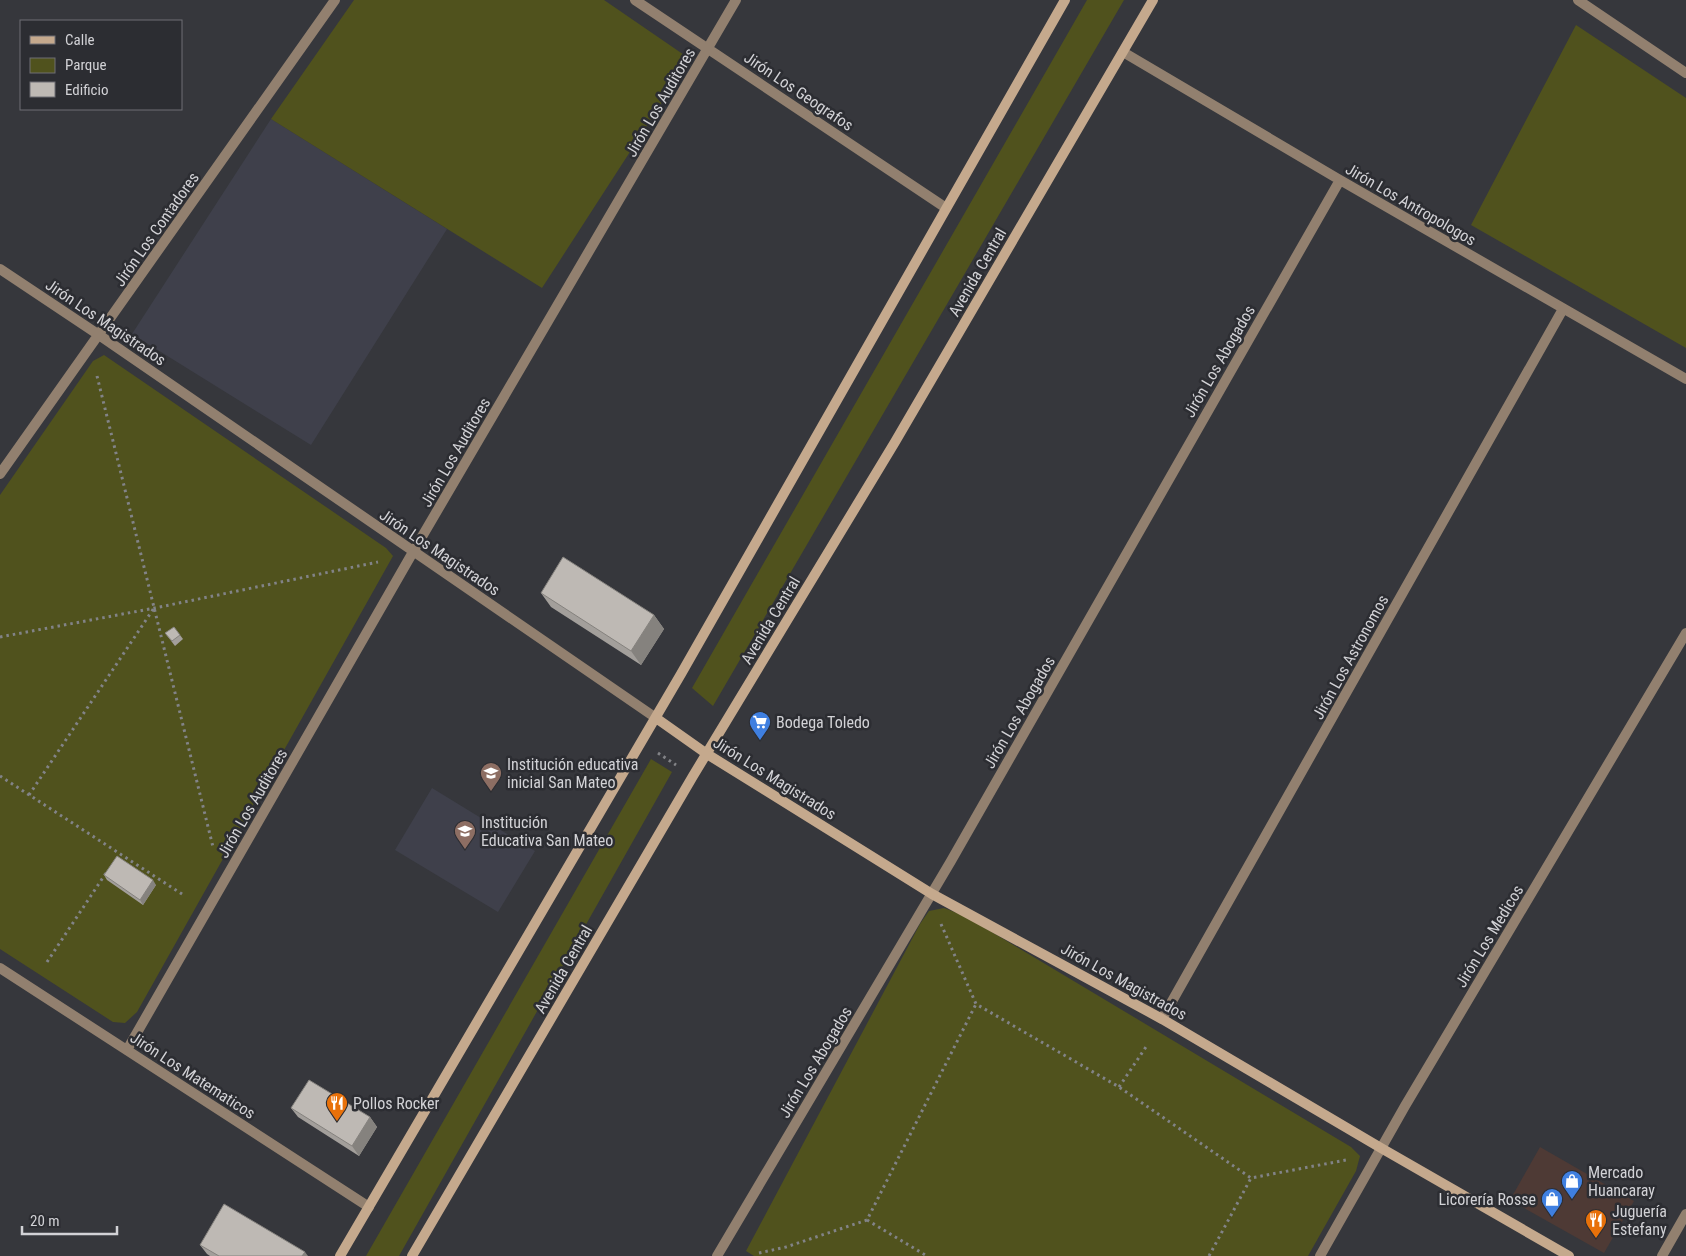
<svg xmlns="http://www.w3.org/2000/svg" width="1686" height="1256" viewBox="0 0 1686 1256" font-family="'Roboto Condensed',sans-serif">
<rect width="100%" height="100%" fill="#36373c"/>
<path fill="#4e3a35" d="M1540,1147L1634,1201L1604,1253L1510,1200Z"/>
<path fill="#3f404b" d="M271,119L447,229L311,445L132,334Z
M432,788L535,851L498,912L395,850Z"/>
<path fill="#50521d" d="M354,0H604L690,59L542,288L271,119Z
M1087,0H1124L713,706L692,688Z
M1576,25L1686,98V348L1471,225Z
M104,355L386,548L393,556L137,1012L125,1023L113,1022L0,949V495L93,361Z
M651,759L672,772L399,1256H366Z
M944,908L965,916L1351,1147L1360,1156L1356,1171L1308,1256H754L746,1251L920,924L929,911Z"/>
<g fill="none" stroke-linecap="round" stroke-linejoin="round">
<path stroke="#828387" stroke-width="3" stroke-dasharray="2.5 4" stroke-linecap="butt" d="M97,376L213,847
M0,637L155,608L378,562
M658,753L676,765
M0,776L185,896
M29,795L154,608
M941,924L976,1004L1119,1087L1251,1178L1346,1160
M47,962L106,873
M1119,1087L1148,1044
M867,1220L927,1256
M759,1253L786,1247L867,1220L976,1004
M1209,1256L1251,1178"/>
<path stroke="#92806f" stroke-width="10" d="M635,0L946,208
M1578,0L1686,73
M1123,52L1340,180L1686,379
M0,269L99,335L656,718
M0,474L335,0
M0,968L369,1207
M1162,1019L1563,309
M127,1050L413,552L736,0
M717,1256L951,861L1340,180
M1320,1256L1405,1106L1686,633
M1662,1256L1686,1214"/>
<path stroke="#c5a98d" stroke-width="10" d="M656,718L707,754L932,894L1162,1019L1381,1148L1569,1256
M340,1256L681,674L1065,0
M412,1256L693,776L895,442L1153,0"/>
</g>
<path fill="#a39f9b" d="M541,593L654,615L664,629L641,665L551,607Z
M165,633L180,635L183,639L175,646Z
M104,875L156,885L143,905L107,880Z
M291,1108L370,1117L377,1127L359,1156L298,1117Z
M200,1245L308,1256H210L207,1254Z"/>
<path fill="#85827e" d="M654,615L664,629L641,665L631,651Z
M153,880L156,885L143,905L140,900Z
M370,1117L377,1127L359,1156L352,1146Z
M305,1252L308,1256H302Z"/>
<path fill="#beb9b4" stroke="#85827e" d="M563,557L654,615L631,651L541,593Z
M174,627L180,635L172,641L165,633Z
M117,856L153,880L140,900L104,875Z
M309,1080L370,1117L352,1146L291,1108Z
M224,1204L305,1252L302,1256H219L200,1245Z"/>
<defs>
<g id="supermarket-pin" transform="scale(1.125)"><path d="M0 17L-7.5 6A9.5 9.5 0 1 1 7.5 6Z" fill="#3f7fe0" stroke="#2c2d32"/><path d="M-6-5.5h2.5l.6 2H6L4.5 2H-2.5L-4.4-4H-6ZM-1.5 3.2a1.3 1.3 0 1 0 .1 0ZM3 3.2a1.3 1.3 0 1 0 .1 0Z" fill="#fff"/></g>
<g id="school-pin" transform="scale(1.125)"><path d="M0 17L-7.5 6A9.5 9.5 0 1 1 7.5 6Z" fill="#8d6e63" stroke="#2c2d32"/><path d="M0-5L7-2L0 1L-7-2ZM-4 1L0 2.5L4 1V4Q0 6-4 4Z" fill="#fff"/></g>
<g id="restaurant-pin" transform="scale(1.125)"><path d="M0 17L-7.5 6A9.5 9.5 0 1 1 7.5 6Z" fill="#e8710a" stroke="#2c2d32"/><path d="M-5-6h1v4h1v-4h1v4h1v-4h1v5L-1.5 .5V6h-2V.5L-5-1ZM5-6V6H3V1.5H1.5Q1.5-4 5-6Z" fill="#fff"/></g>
<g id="shop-pin" transform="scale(1.125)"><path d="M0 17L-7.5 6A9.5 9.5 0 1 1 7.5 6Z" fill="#3f7fe0" stroke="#2c2d32"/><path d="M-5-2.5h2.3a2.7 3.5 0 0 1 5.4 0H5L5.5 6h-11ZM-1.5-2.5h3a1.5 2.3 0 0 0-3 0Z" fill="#fff"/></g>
</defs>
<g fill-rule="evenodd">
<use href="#supermarket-pin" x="760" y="722"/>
<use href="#school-pin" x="491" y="773"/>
<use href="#school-pin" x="465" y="831"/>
<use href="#restaurant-pin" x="337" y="1103"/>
<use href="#shop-pin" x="1572" y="1181"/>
<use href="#shop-pin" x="1552" y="1199"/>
<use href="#restaurant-pin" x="1596" y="1220"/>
</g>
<g text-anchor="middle" stroke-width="5" stroke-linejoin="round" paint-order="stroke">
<g font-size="16" fill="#d2d2d6" stroke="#2c2d32">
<text transform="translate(799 91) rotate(34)" y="6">Jirón Los Geografos</text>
<text transform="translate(660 102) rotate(-60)" y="6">Jirón Los Auditores</text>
<text transform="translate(1411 204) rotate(30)" y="6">Jirón Los Antropologos</text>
<text transform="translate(156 229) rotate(-55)" y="6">Jirón Los Contadores</text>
<text transform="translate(977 272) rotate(-60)" y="6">Avenida Central</text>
<text transform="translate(106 322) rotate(34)" y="6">Jirón Los Magistrados</text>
<text transform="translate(1219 361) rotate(-60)" y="6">Jirón Los Abogados</text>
<text transform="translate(455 452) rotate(-60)" y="6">Jirón Los Auditores</text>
<text transform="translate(440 552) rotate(34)" y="6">Jirón Los Magistrados</text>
<text transform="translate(770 620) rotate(-59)" y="6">Avenida Central</text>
<text transform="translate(1350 657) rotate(-61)" y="6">Jirón Los Astronomos</text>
<text transform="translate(1019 712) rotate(-60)" y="6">Jirón Los Abogados</text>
<text transform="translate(775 778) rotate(32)" y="6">Jirón Los Magistrados</text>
<text transform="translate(252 803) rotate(-60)" y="6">Jirón Los Auditores</text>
<text transform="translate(1489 936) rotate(-59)" y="6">Jirón Los Medicos</text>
<text transform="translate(563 969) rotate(-60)" y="6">Avenida Central</text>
<text transform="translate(1124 981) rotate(29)" y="6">Jirón Los Magistrados</text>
<text transform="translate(815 1062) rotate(-59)" y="6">Jirón Los Abogados</text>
<text transform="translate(193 1075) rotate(33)" y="6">Jirón Los Matematicos</text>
</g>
<g font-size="16" fill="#d2d2d6" stroke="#2c2d32" text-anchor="start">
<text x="776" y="728">Bodega Toledo</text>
<text x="507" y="770">Institución educativa<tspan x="507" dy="18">inicial San Mateo</tspan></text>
<text x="481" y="828">Institución<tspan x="481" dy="18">Educativa San Mateo</tspan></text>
<text x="353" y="1109">Pollos Rocker</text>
<text x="1588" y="1178">Mercado<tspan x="1588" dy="18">Huancaray</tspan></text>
<text x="1536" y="1205" text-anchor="end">Licorería Rosse</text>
<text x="1612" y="1217">Juguería<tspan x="1612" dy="18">Estefany</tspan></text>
</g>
</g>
<rect x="20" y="20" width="162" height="90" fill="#2c2d32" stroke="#6e6f74"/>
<rect x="30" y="36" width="25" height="8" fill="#c5a98d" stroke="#6e6f74"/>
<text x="65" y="45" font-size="15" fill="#d2d2d6">Calle</text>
<rect x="30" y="58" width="25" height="15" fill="#50521d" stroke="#6e6f74"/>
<text x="65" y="70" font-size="15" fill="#d2d2d6">Parque</text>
<rect x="30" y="82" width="25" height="15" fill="#beb9b4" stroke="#6e6f74"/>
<text x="65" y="95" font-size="15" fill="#d2d2d6">Edificio</text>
<path d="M22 1226v8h95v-8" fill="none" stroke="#d2d2d6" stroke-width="2.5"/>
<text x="30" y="1226" font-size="15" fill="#d2d2d6" stroke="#2c2d32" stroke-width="4" paint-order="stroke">20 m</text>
</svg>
